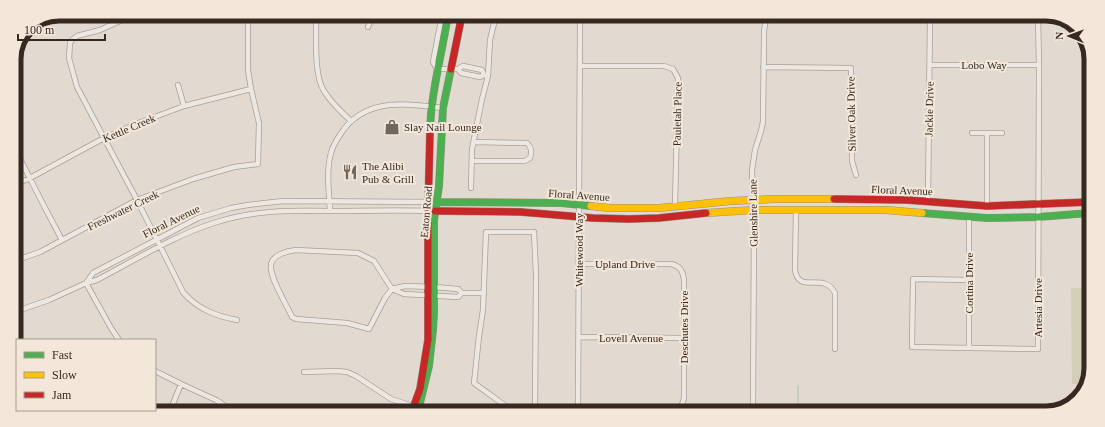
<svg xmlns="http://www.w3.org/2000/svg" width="1105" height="427" viewBox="0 0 1105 427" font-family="'Times New Roman',serif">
<rect width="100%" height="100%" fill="#e2dad1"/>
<path fill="#d3cfb5" d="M1071,288H1089V382L1087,384H1072Z"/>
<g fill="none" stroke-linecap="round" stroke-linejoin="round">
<path stroke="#bac7bd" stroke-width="1.5" d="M798,412V386"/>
<g stroke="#a8a099" stroke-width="6">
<path id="street" d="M131,14L122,20L100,30L77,36L72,40L70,43L69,58L77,87L104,138L137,200L183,292C197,309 216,316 237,320
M316,15C317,35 313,74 324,91C331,102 341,112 351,121
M442,15L433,62L437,69H458L463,66L482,70L484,75
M368,27L373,15
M930,65H1039
M580,66H664L673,69L678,78L675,206
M763,67L851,68L852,161L856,175
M458,69L461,73L480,77L484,75L488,76L490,40L496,15
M178,85L184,106
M972,133H1002
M14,147L44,206L62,240
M472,161H525L530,158C532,152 532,148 527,143L474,142
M14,185L30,178L104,138L136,124L184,106L251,89
M471,188L472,149L482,99L488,76
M928,201L930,16
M987,206V133
M796,210L795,270C799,295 824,271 835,293V349
M330,211C329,193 326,170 331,153C333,144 339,136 344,129C368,98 408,103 443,108
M296,250L358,253L374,261L392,289L385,298L369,329L347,323L296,319L292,317C287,305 269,277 271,265C272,255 287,251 296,250Z
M14,261L40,252L137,200L193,179L234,167L258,164L259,123L251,89L248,70V14
M968,280L913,279L912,347L1038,349L1039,65L1038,16
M86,283L93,273L198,218L231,208L248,205L283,201L436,202
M86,283L111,328L119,340
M405,286L434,287L458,289L462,293L458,297L404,294L392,289Z
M462,293H484
M14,312L49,300L86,283L97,280C135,260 177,234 217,222C255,210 293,210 332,211C364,211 397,210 429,211
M14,327L19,340
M579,337L683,338
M969,348V217
M155,371L181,384L216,400L233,411
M304,372L337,371L347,372L356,376L391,399L428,411
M170,411L181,384
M578,411L670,412C679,411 682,407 684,398V280C683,271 680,266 671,264H579
M514,412L474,383L479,336L483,310L486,232H534L536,274L535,412
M578,412L580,15
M753,412L754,222L752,170L755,150L761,131L763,122L764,32L766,16
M994,412V413"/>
</g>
<g stroke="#98908a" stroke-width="8">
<path id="fast" d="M430,131C431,92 442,54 448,15
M436,202L561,203L591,206
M922,213L987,218L1038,217L1090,213
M418,411L429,366L433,330L434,312V220L439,186L443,108L451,69"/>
</g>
<g stroke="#98908a" stroke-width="8">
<path id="slow" d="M591,206L609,208H659L731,201L774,199H834
M706,213L753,210H886L922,213"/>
</g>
<g stroke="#98908a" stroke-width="8">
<path id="jam" d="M451,69L462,15
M834,199L907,200L987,206L1090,202
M435,211L521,212L593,218L629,219L659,218L706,213
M412,411L420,389L428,340V211L430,131"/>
</g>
<use href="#street" stroke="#ece7e1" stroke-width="4.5"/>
<use href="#fast" stroke="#4caf50" stroke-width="7"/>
<use href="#slow" stroke="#ffc107" stroke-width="7"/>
<use href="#jam" stroke="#c62828" stroke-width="7"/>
</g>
<defs>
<g id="shop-bare" transform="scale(1.2)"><path d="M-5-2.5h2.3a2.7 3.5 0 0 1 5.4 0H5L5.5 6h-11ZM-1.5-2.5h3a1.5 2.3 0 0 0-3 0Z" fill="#73665f" stroke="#f2e7d8" stroke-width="2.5" paint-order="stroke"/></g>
<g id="restaurant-bare" transform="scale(1.2)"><path d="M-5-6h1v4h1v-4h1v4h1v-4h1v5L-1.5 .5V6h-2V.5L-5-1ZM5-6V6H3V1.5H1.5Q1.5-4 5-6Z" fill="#73665f" stroke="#f2e7d8" stroke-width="2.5" paint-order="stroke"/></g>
</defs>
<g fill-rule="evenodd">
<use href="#shop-bare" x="392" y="127"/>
<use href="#restaurant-bare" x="350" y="172"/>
</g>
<g text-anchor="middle" stroke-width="4" stroke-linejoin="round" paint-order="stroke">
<g font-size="11" fill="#372821" stroke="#f2e7d8">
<text x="984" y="69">Lobo Way</text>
<text transform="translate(929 109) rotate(-89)" y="4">Jackie Drive</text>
<text transform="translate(677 114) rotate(-89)" y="4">Pauletah Place</text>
<text transform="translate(851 114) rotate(-91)" y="4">Silver Oak Drive</text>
<text transform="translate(129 128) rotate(-23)" y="4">Kettle Creek</text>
<text transform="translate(902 190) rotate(2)" y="4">Floral Avenue</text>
<text transform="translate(579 195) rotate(4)" y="4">Floral Avenue</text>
<text transform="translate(123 210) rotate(-26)" y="4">Freshwater Creek</text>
<text transform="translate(426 212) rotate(-85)" y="4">Eaton Road</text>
<text transform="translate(753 213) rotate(-91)" y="4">Glenshire Lane</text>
<text transform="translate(171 221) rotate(-26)" y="4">Floral Avenue</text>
<text transform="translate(579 250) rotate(-90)" y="4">Whitewood Way</text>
<text x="625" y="268">Upland Drive</text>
<text transform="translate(969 283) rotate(-90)" y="4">Cortina Drive</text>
<text transform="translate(1038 308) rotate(-90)" y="4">Artesia Drive</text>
<text transform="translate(684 327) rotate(-90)" y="4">Deschutes Drive</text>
<text x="631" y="342">Lovell Avenue</text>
</g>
<g font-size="11" fill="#372821" stroke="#f2e7d8" text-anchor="start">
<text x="404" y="131">Slay Nail Lounge</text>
<text x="362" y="170">The Alibi<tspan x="362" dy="13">Pub &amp; Grill</tspan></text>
</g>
</g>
<path d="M0 0H1105V427H0ZM59 21H1046A38 38 0 0 1 1084 59V368A38 38 0 0 1 1046 406H59A38 38 0 0 1 21 368V59A38 38 0 0 1 59 21Z" fill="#f2e7d8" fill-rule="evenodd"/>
<path fill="none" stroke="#372821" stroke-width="5" d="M59 21H1046A38 38 0 0 1 1084 59V368A38 38 0 0 1 1046 406H59A38 38 0 0 1 21 368V59A38 38 0 0 1 59 21Z"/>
<rect x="16" y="339" width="140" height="72" fill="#f2e7d8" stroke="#a79b8f"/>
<rect x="24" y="352" width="20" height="6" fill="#4caf50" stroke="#a79b8f"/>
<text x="52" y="359" font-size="12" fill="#372821">Fast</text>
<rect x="24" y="372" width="20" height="6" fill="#ffc107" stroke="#a79b8f"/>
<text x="52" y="379" font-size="12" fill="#372821">Slow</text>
<rect x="24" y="392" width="20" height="6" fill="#c62828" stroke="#a79b8f"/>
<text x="52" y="399" font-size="12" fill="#372821">Jam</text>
<g transform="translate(1069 36) rotate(271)" stroke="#f2e7d8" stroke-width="3" paint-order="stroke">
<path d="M0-3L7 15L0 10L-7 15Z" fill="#372821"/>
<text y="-6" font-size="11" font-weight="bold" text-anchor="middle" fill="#372821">N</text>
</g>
<path d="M18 34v6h87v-6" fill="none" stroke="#372821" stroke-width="2"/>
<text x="24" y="34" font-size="12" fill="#372821" stroke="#f2e7d8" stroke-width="3" paint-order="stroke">100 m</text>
</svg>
